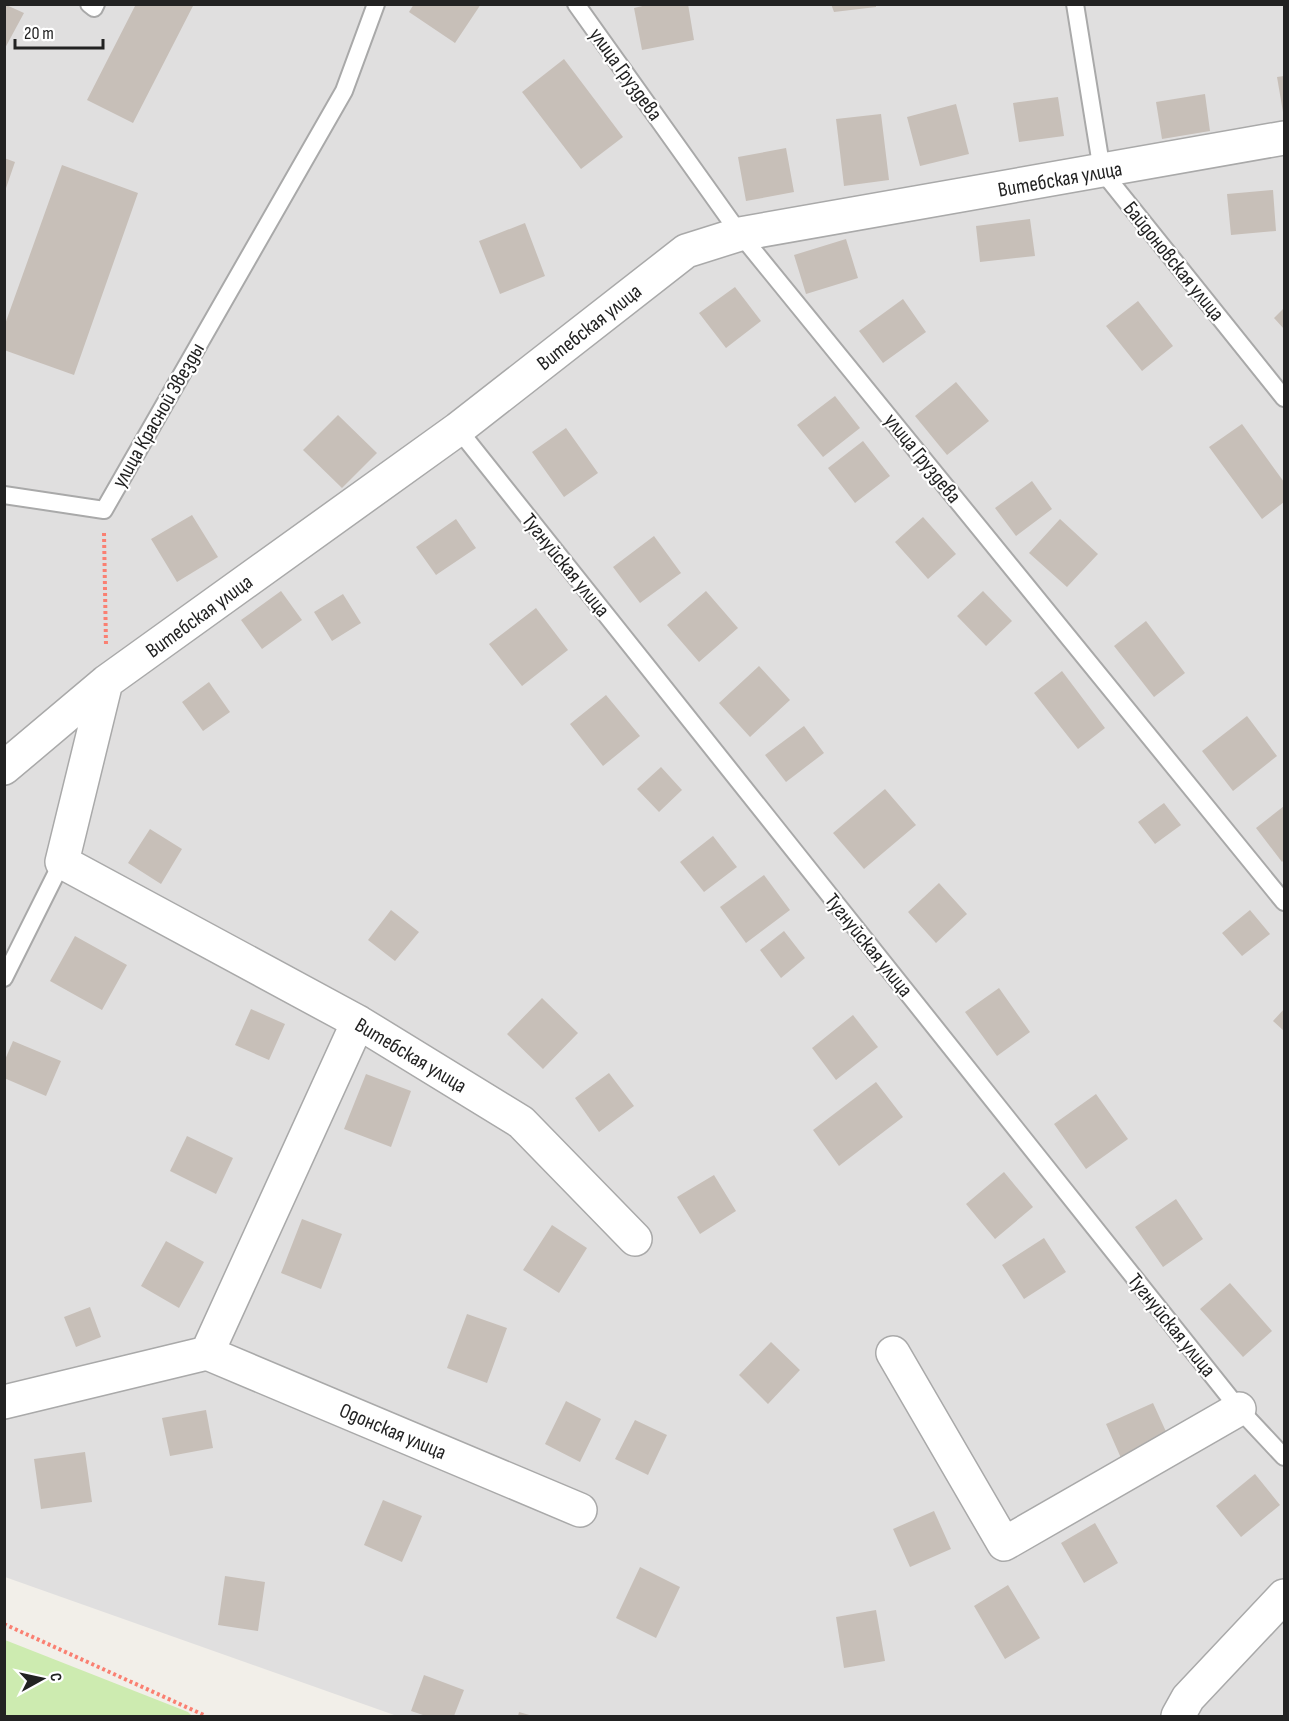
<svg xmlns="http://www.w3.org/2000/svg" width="1289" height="1721" viewBox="0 0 1289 1721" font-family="'Sofia Sans Condensed',sans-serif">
<rect width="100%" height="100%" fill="#f2efe9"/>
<path fill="#e0dfdf" d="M5,5H1284V1716H397L5,1577Z"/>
<path fill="#cdebb0" d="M5,1640L188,1712L192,1716H5Z"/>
<path fill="#c7bfb8" d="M4,4L24,13L4,50Z
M136,4H194L133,123L87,100Z
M414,4H481L455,43L409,12Z
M651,4H688L694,40L642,50L634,8Z
M831,4H876V7L834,12Z
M564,59L623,137L581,169L522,92Z
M1284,76V112H1283L1277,77Z
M1205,94L1210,131L1162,139L1156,102Z
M1058,97L1064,136L1019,142L1013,103Z
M956,104L969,154L920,166L907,117Z
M881,114L889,180L844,186L836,119Z
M786,148L794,192L746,201L738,157Z
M4,158L15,162L5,191H4Z
M62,165L138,193L74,375L4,350V327Z
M1273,190L1276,231L1231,235L1227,194Z
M1030,219L1035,256L980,262L976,226Z
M525,223L545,276L500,294L479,241Z
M846,239L858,278L806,294L794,255Z
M735,287L761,321L726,348L699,313Z
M903,299L926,332L883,363L859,331Z
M1138,301L1173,346L1142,371L1106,326Z
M1284,308V329L1274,318Z
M956,382L989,421L947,455L915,416Z
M835,396L860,428L823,457L797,425Z
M338,415L377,453L342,488L303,450Z
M1242,424L1284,482V502L1262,519L1209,447Z
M566,428L598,473L564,497L532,452Z
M863,441L890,476L855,503L828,468Z
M1032,481L1052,509L1016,536L995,508Z
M192,515L218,557L177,582L151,539Z
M923,517L956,554L928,579L895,542Z
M456,519L476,548L436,575L416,547Z
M1060,519L1098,554L1067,587L1029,553Z
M654,536L681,573L640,603L613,567Z
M281,591L302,620L262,649L241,620Z
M706,591L738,628L699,662L667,625Z
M983,591L1012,621L986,646L957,616Z
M343,594L361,623L332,641L314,612Z
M536,608L568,650L522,686L489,644Z
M1146,621L1185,673L1154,697L1114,646Z
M759,666L790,700L750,737L719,703Z
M1062,671L1105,728L1078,749L1034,693Z
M209,682L230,712L203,731L182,702Z
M606,695L640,736L603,766L570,724Z
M1247,716L1277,756L1233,791L1202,751Z
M804,726L824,753L786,782L765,755Z
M661,767L682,790L659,812L637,789Z
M885,789L916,825L864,869L833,833Z
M1164,803L1181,825L1155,844L1138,822Z
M1284,806V860L1282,862L1256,828Z
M150,829L182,849L161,884L128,863Z
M713,836L737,867L704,892L680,862Z
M764,875L790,910L746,943L720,907Z
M939,883L967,914L936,943L908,912Z
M391,910L419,932L395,961L368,940Z
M1250,910L1270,934L1242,956L1222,933Z
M784,931L805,958L781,978L760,950Z
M75,936L127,965L102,1010L50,981Z
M999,988L1030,1032L997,1056L965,1012Z
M542,998L578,1033L543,1069L507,1034Z
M251,1009L285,1024L269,1060L235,1045Z
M1284,1009V1031L1273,1021Z
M853,1015L878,1047L836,1080L812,1048Z
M13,1041L61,1061L46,1096L4,1078V1062Z
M609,1073L634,1106L599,1132L575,1098Z
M366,1074L411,1091L391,1147L344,1129Z
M876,1082L903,1117L839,1166L813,1130Z
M1096,1094L1128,1139L1086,1169L1054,1124Z
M187,1136L233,1158L216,1194L170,1171Z
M1004,1172L1033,1207L995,1239L966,1204Z
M714,1175L736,1211L700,1234L677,1197Z
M1176,1199L1203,1239L1163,1267L1135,1227Z
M302,1219L342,1234L321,1289L281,1273Z
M552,1225L587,1248L559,1293L523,1270Z
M1044,1238L1066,1272L1024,1299L1002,1265Z
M166,1241L204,1262L179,1308L141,1286Z
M1230,1283L1272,1331L1243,1357L1200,1309Z
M90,1307L101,1337L76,1347L64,1317Z
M467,1314L507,1328L487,1383L447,1368Z
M771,1342L800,1370L768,1404L739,1375Z
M566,1401L601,1419L580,1462L545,1444Z
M1153,1403L1168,1436L1121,1458L1106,1424Z
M206,1410L213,1448L170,1456L162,1418Z
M635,1420L667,1435L648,1475L615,1459Z
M85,1452L92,1502L41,1509L34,1459Z
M1255,1474L1280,1505L1241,1537L1216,1506Z
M383,1500L422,1516L402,1562L364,1545Z
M934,1511L951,1549L910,1567L893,1529Z
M1095,1523L1118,1563L1084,1583L1061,1543Z
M640,1567L680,1587L656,1638L616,1618Z
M225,1576L265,1582L258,1631L218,1625Z
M1008,1585L1040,1638L1005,1659L974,1606Z
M876,1610L885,1661L844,1668L836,1617Z
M424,1675L464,1690L454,1716H426L411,1711Z
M519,1712L533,1716H518Z"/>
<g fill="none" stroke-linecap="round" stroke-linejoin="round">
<g stroke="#a9a9a9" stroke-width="20">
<path id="service" d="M89,4L94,8L96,4
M576,4L740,234L1284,902
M1075,4L1102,171L1284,398
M458,429L1239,1409L1284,1457
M4,495L104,510L344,91L376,4
M4,978L62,862"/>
</g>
<g stroke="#a9a9a9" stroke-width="36">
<path id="minor" d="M106,682L62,862L358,1022L521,1122L635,1239
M4,768L106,682L458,429L686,251L740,234L1284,138
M207,1353L580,1510
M893,1353L1004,1544L1239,1409
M4,1402L207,1353L358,1022
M1178,1716L1188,1698L1284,1596"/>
</g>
<path stroke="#fa8072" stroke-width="4" stroke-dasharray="3 3" stroke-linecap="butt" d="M104,533L106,645
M4,1624L206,1716"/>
<use href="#service" stroke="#fff" stroke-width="16"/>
<use href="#minor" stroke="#fff" stroke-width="33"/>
</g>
<g text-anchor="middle" stroke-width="4.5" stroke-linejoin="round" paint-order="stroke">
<g font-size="21" fill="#222" stroke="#fff">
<text transform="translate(626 74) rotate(54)" y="7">улица Груздева</text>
<text transform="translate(1060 179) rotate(-10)" y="7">Витебская улица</text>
<text transform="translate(1174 261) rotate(51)" y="7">Байдоновская улица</text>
<text transform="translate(589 327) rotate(-38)" y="7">Витебская улица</text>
<text transform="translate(158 415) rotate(-60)" y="7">улица Красной Звезды</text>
<text transform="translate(923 458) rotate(51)" y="7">улица Груздева</text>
<text transform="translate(566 565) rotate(51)" y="7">Тугнуйская улица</text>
<text transform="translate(199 616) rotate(-36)" y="7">Витебская улица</text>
<text transform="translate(869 945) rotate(51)" y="7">Тугнуйская улица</text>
<text transform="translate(411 1055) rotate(31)" y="7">Витебская улица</text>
<text transform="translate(1172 1325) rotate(51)" y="7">Тугнуйская улица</text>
<text transform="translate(393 1431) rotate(23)" y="7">Одонская улица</text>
</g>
</g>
<rect width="1289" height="1721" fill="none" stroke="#222222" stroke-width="12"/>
<g transform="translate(42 1679) rotate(82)" stroke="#ffffff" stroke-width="4.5" paint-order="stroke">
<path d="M0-4.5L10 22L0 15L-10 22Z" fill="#222222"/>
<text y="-9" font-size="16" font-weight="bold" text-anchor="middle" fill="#222222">С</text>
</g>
<path d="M15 39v9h88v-9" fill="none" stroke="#222222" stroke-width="3"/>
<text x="24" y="39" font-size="18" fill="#222222" stroke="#ffffff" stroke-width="4.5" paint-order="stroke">20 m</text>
</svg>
